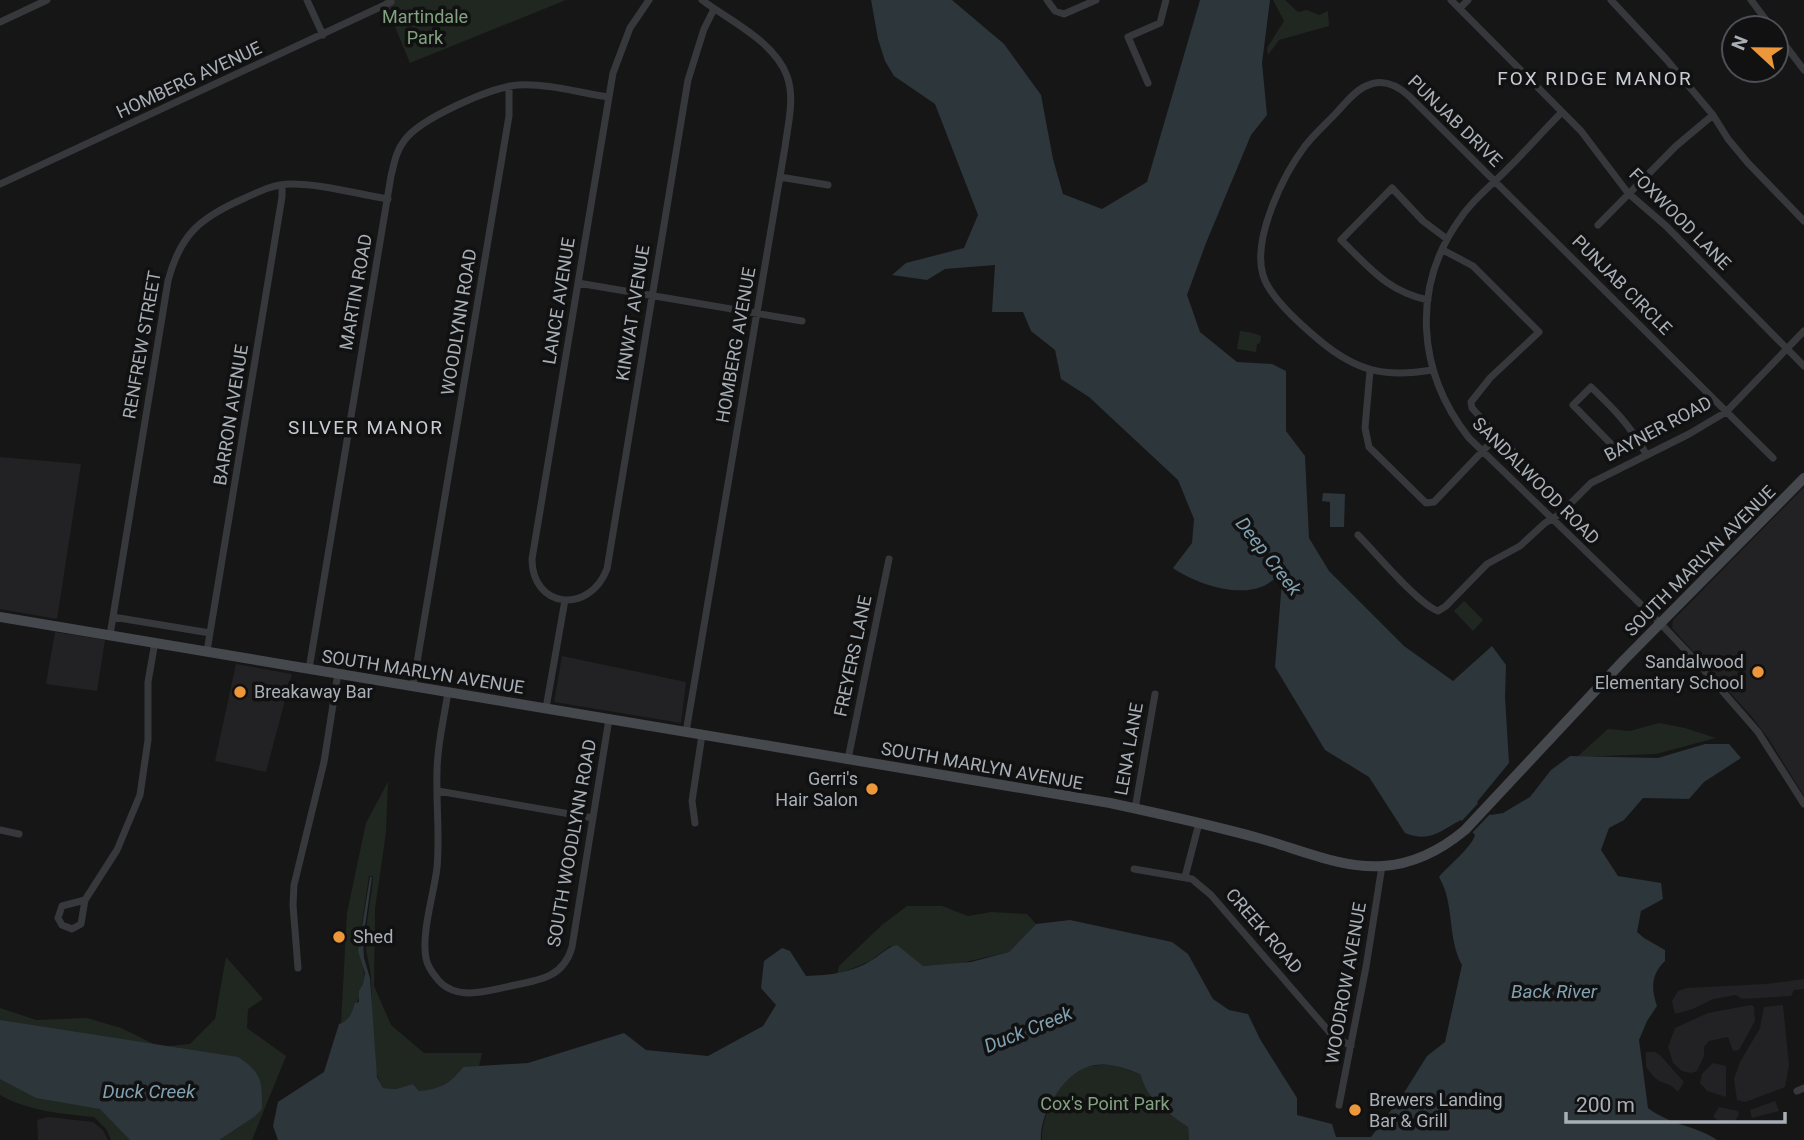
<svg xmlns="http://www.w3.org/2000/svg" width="1804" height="1140" viewBox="0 0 1804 1140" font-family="Roboto,sans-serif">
<rect width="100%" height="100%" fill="#161617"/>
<path fill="#222224" d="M0,457L81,464L57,619L0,609Z
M1804,487V796L1768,738L1752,717L1672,628L1673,620Z
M55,632L105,640L97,691L46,684Z
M562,656L686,682L681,723L554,702Z
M236,664L292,674L266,772L215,761Z
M1804,979V989L1794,990L1791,996L1742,999L1736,995L1713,999L1693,1009L1675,1014L1672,1001L1678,991L1687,988L1766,984Z
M1751,1005L1754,1007L1755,1021L1739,1050L1733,1051L1728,1037L1709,1041L1704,1047V1056L1697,1071L1691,1073L1682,1071L1673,1063L1668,1047L1675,1028L1708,1013Z
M1783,1005L1789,1065L1785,1087L1745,1102L1737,1100L1734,1079L1740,1062L1760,1028L1764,1007Z
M1646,1052H1655L1660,1055L1684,1082L1678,1092L1672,1086L1659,1081L1653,1076L1646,1067Z
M1713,1063L1726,1066V1097L1707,1091L1700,1083L1702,1074Z
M1775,1101L1779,1111L1752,1118L1750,1110Z
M1719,1107L1738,1111L1739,1114L1734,1123L1721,1122L1713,1117Z
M48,1117L93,1122L103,1130L108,1140H38L37,1120Z"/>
<path fill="#202720" d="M384,0H566L410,63Z
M1273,0H1285L1298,12L1307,10L1319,15L1328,11L1329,26L1279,40L1268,55L1267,48L1284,21Z
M1240,331L1253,333L1261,336L1260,343L1257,344L1256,352L1237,349Z
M1464,601L1483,620L1473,631L1454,611Z
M1659,723L1685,728L1716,738L1656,754L1577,757L1608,729L1630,731Z
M388,782L386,832L375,909L374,986L391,1025L424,1053H482L479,1066L458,1075L436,1090L419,1091L413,1084L396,1089L383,1088C366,1059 373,1010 371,977C370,964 365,953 366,940C366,918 372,897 373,876H369L359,942C358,953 364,964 364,975C365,989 354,1011 346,1022L341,1024L347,913L366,823Z
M907,906H942L968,916L991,912L1027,914L1036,924L1009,952L957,964L923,966L890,946L870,961L837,975L839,966L882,925Z
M226,957L263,999L248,1009L247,1028L286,1056L252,1140H111L106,1129L94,1117C63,1114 28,1111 0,1095V1008L36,1020L87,1018L121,1028L160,1047L190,1044L215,1019Z
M1115,1065L1141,1075L1188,1127L1189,1140H1042C1041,1117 1057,1085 1076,1071C1087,1064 1103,1065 1115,1065Z"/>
<path fill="#2c363b" d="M871,0H952L1004,44L1041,95L1053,159L1063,194L1102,209L1147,182L1200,0H1270L1262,63L1267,115L1251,135L1206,243L1187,295L1200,332L1237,362L1272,364L1286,371V431L1305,456L1309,538L1329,571L1404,646L1453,681L1492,646L1506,665L1505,697L1509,763L1477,802L1491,815L1503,813L1530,797L1551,770L1570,756L1658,758L1705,744H1729L1741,758L1704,782L1689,799L1643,798L1624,820L1609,828L1601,850L1618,876L1661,883L1663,899L1641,911L1637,932L1644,938L1665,950V961C1651,974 1651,989 1657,1006L1647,1021L1639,1040L1648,1108C1672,1126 1695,1125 1717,1140H1189L1188,1127C1168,1113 1146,1099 1141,1075C1100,1055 1073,1063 1051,1103C1045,1113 1040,1128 1041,1140H278L273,1126L278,1102L324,1072L339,1024C349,1021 352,1013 355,1003L359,1002V991L363,984L365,973L358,951L370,877H372L363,941L364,958L370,978L377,1077L383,1088L396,1089L413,1084L419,1091C438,1090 452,1083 463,1067L528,1063L624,1033L646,1050L708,1056L763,1026L776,1005L761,988L764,961L782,948L790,951L806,976C830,975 852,973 872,960C881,955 887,947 897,945L923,966L971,962L1009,952L1036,924L1070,920L1172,942L1188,954L1213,999L1229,1010L1248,1014L1260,1039L1297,1098V1115L1332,1124L1336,1137H1371L1402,1096L1427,1056L1445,1042L1462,965C1447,938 1455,904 1439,877C1448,866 1472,847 1475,835L1461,820C1440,831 1430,843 1405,833L1369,777L1325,750L1275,667L1282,581L1276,578C1271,581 1266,586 1261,587C1235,597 1194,583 1173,568L1192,543L1194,519L1178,480L1089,397L1061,379L1055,350L1031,331L1023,312H992L995,265L945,269L927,280L892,275L906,263L964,248L978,215L935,104L894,76L885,61L878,39Z
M1323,493L1345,494L1344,527H1330V502L1322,501Z
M0,1020L238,1057C263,1073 262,1083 262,1109L254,1117L219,1140H130L100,1109L36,1098L0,1079Z"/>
<path fill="#161617" d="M1481,800L1493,811L1470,835L1459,824Z"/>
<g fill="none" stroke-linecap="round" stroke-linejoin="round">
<path stroke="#37383c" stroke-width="7" d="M307,0L323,35
M649,0L630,28L613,73L532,559C532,608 589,615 607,569L688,80L704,29L714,9
M1047,0L1055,11L1064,14L1096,0
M1451,0L1581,131L1628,193L1666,226L1804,366
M1611,0L1666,59L1713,115L1728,139L1748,163L1804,221
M1751,0L1772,28
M1460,8L1468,0
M0,22L47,0
M1776,33L1804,70
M1148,83L1128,37L1160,23L1166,0
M1562,112C1539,135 1518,160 1495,181C1483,192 1471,203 1462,216C1410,286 1417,372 1469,438L1660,623L1697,662L1758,732L1804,804
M780,177L828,185
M0,184L391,2
M1598,225L1676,146L1713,115
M1443,250L1473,266L1539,332L1490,378L1471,402L1472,408L1497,436L1542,479
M578,283L802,321
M1428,300C1387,291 1370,268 1341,240L1392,188L1423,221L1447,239
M1432,370C1384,378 1356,371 1319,340C1301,325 1269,297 1263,275C1252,239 1283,175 1305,146C1315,133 1327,123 1338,111C1346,102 1355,91 1366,86C1382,78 1397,85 1409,96L1773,458
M1370,371L1365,428L1369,447L1426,503L1434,502L1497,436
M1637,437L1614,447L1573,405L1591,387C1614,409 1630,425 1646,454
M1358,535C1375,552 1418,604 1438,611L1446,606L1487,564L1520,546L1545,523L1560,514L1591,483L1689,434L1726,412L1804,331
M113,617L210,633
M110,635L168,281C180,234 201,217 245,198C260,191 274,184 291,184C323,184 357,194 388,199
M207,651L282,197V185
M309,669L391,176C394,164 396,151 404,141C419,119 491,87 518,85C548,83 580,93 609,97
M413,686L509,116V86
M448,692C444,719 437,745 437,772C436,803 440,836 437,868C434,893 421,934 426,958C427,966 433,974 439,981C458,1002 491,990 515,985C542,980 564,976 572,947L609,719
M546,708L565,600
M686,732L785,147C788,124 795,98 787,76C774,41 730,21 702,0
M848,759L889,559
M438,791L593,818
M1135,809L1155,694
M695,823L692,801L702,735
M0,830L19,834
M1134,869L1192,879L1211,895L1332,1035L1351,1046
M1185,877L1199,823
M85,900L117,850L140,795L148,740V682L155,642
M85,900L81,924L72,929L62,925L58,918L62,906Z
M298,968L293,905L294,885L324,762L338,673
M1797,1091L1804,1088
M1339,1105L1366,967L1382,866"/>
<path stroke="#45484c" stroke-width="10" d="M0,617L1110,803C1161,814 1212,825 1262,839C1301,850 1342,869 1383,866C1414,864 1441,850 1465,830L1623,661L1804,478"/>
</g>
<g fill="#eb973a" stroke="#111112" stroke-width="2.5">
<circle cx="1758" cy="672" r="7"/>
<circle cx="240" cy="692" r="7"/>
<circle cx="872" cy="789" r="7"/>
<circle cx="339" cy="937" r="7"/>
<circle cx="1355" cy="1110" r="7"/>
</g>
<g text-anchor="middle" stroke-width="7" stroke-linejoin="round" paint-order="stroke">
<g font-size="18" fill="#82a180" stroke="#111112">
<text x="425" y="23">Martindale<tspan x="425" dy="21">Park</tspan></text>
<text x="1105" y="1110">Cox's Point Park</text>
</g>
<g font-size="18" fill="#a8afb7" stroke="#111112">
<text transform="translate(189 80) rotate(-25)" y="6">HOMBERG AVENUE</text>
<text transform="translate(1455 121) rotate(44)" y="6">PUNJAB DRIVE</text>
<text transform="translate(1680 219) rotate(45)" y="6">FOXWOOD LANE</text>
<text transform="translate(1622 285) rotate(45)" y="6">PUNJAB CIRCLE</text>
<text transform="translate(356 292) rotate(-80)" y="6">MARTIN ROAD</text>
<text transform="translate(559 301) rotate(-81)" y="6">LANCE AVENUE</text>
<text transform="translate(633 313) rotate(-81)" y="6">KINWAT AVENUE</text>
<text transform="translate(459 322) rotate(-81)" y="6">WOODLYNN ROAD</text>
<text transform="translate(142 345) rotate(-80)" y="6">RENFREW STREET</text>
<text transform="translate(736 345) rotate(-80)" y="6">HOMBERG AVENUE</text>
<text transform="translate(231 415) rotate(-81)" y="6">BARRON AVENUE</text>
<text transform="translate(1658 429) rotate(-28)" y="6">BAYNER ROAD</text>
<text transform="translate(1536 481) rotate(45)" y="6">SANDALWOOD ROAD</text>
<text transform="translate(1700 561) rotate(-45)" y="6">SOUTH MARLYN AVENUE</text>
<text transform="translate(853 656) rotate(-78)" y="6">FREYERS LANE</text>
<text transform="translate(423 672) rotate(9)" y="6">SOUTH MARLYN AVENUE</text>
<text transform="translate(1129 749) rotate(-80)" y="6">LENA LANE</text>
<text transform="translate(982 766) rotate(10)" y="6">SOUTH MARLYN AVENUE</text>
<text transform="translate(572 843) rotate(-80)" y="6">SOUTH WOODLYNN ROAD</text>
<text transform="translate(1264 931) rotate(49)" y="6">CREEK ROAD</text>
<text transform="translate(1346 983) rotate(-80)" y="6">WOODROW AVENUE</text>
</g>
<g font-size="18" fill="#a8afb7" stroke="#111112" text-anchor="start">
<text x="1744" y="668" text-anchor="end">Sandalwood<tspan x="1744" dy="21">Elementary School</tspan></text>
<text x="254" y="698">Breakaway Bar</text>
<text x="858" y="785" text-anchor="end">Gerri's<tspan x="858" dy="21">Hair Salon</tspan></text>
<text x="353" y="943">Shed</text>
<text x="1369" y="1106">Brewers Landing<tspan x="1369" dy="21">Bar &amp; Grill</tspan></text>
</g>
<g font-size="19" letter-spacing="2" fill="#c9cdd3" stroke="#111112">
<text x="1595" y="85">FOX RIDGE MANOR</text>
<text x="366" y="434">SILVER MANOR</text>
</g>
<g font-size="19" font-style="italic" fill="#80a1b1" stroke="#111112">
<text transform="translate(1269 556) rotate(52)" y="7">Deep Creek</text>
<text x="1554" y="998">Back River</text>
<text transform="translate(1028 1029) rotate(-22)" y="7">Duck Creek</text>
<text x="149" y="1098">Duck Creek</text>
</g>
</g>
<g transform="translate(1755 49) rotate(292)"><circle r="33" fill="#111112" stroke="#4d5054" stroke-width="2"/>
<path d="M0-5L12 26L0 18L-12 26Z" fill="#eb973a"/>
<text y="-10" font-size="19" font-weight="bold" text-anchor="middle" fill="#a8afb7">N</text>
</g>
<path d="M1566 1112v10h219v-10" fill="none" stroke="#a8afb7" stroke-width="3.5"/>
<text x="1576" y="1112" font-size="21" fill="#a8afb7" stroke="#111112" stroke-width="5" paint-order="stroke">200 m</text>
</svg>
